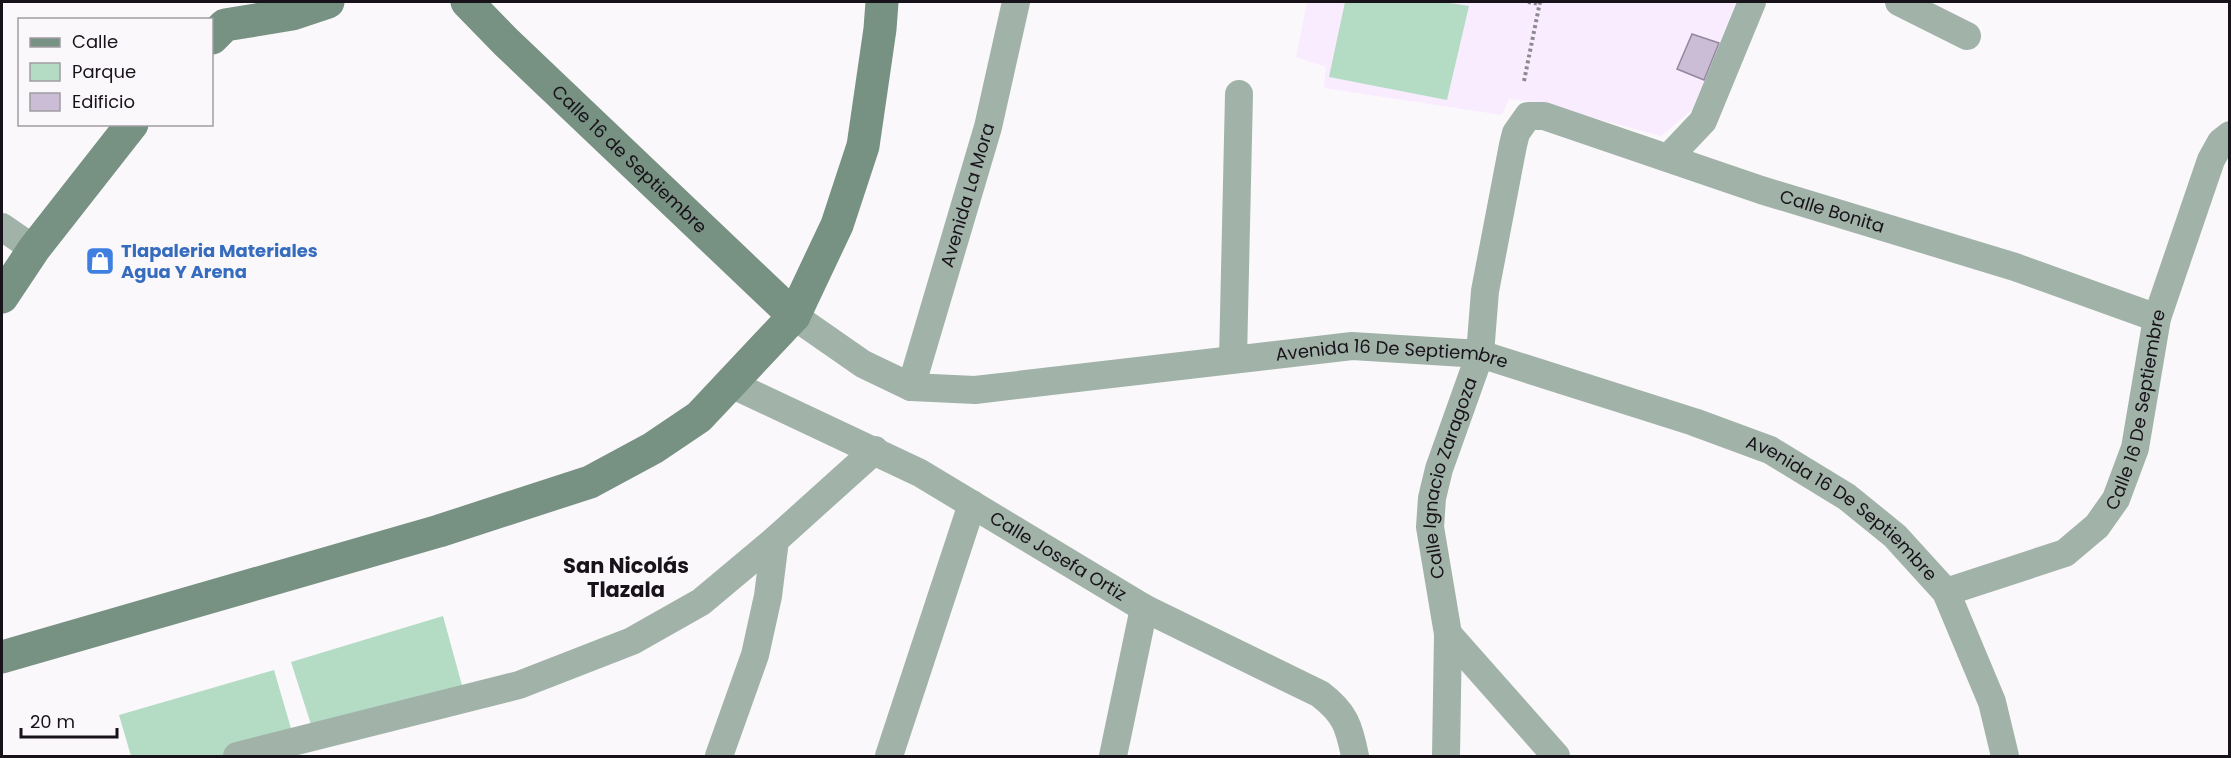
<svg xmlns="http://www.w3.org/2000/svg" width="2231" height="758" viewBox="0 0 2231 758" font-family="Poppins,sans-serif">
<rect width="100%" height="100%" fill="#fbf8fc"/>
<path fill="#f9ecfe" d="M1307,2H1736L1692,110L1661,136L1534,102L1509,99L1502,115L1324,88L1326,67L1296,57Z"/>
<path fill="#b4dcc4" d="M1345,2H1444L1469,6L1447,100L1329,77Z
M443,616L463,689L315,737L291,662Z
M274,670L295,742L237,756H131L119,715Z"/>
<path fill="#cabdd5" stroke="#93879d" stroke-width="1.5" d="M1692,34L1719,43L1704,80L1677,69Z"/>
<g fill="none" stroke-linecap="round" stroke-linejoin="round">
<path stroke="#8e898f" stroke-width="4" stroke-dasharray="3 3" stroke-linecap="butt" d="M1528,2L1540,4
M1524,81L1540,2"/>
<g stroke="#a1b3a8" stroke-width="28">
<path d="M1899,2L1967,36"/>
<path d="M1668,158L1703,121L1752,2"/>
<path d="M2,227L34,249"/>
<path id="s1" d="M794,316L863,364L911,387L975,390L1352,346L1480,354L1694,422L1770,450L1847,497L1895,536L1946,592L1992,702L2005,756"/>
<path d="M1233,359L1239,94"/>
<path id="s2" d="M731,384L920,473L1144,608L1320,694C1345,713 1349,726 1355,756"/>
<path id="s3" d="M911,387L988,127L1016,2"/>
<path id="s4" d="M1946,592L2065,553L2097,526L2116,499L2135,448L2157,318L2211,160L2221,142L2230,135"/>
<path d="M1448,634L1556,756"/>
<path d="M237,756L519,685L632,641L701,602L775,540L875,450"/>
<path d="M719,756L755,655L768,596L775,540"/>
<path d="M889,756L972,504"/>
<path d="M1113,756L1144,608"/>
<path id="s5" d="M1446,756L1448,634L1430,527L1432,498L1439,469L1480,354L1485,291L1513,145L1516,133L1528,116H1544L1761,190L2015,267L2157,318"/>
</g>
<g stroke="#779182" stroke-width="33">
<path id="s6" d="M467,2L506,42L794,316"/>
<path d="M212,38L225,25L292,14L328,2"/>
<path d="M2,297L34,249L132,124"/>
<path d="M2,657L439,531L590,482L653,448L699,417L794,316L837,225L863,146L880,29L882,2"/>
</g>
</g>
<defs>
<g id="shop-square" transform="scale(1.5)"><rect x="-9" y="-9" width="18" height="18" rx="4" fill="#3f7fe0" stroke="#fbf8fc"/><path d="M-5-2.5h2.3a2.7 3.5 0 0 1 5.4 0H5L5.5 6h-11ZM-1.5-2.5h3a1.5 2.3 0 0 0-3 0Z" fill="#fff"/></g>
</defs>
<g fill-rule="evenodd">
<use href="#shop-square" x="100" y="261"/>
</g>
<g text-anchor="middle" stroke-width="4.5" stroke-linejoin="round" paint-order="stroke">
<g font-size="18" fill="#18121a" stroke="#fbf8fc">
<text dy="6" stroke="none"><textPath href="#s6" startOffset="226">Calle 16 de Septiembre</textPath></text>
<text dy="6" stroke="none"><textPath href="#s3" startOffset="200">Avenida La Mora</textPath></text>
<text dy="6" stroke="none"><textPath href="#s5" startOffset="976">Calle Bonita</textPath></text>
<text dy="6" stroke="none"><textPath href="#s1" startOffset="621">Avenida 16 De Septiembre</textPath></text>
<text dy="6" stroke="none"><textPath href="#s4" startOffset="292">Calle 16 De Septiembre</textPath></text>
<text dy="6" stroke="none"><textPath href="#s5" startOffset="282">Calle Ignacio Zaragoza</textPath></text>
<text dy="6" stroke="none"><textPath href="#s1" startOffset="1107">Avenida 16 De Septiembre</textPath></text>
<text dy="6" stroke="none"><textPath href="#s2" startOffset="370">Calle Josefa Ortiz</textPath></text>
</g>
<g font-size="18" font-weight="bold" fill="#366cbe" stroke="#fbf8fc" text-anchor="start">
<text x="121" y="257">Tlapaleria Materiales<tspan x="121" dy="21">Agua Y Arena</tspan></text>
</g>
<g font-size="21" font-weight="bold" fill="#18121a" stroke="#fbf8fc">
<text x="626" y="573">San Nicolás<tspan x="626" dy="24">Tlazala</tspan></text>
</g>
</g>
<rect width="2231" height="758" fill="none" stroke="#18121a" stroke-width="6"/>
<rect x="18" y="18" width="195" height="108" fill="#fbf8fc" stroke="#a09ca2" stroke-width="1.5"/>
<rect x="30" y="38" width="30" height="9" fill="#779182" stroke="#a09ca2" stroke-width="1.5"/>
<text x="72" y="48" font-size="18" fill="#18121a">Calle</text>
<rect x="30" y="63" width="30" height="18" fill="#b4dcc4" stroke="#a09ca2" stroke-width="1.5"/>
<text x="72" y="78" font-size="18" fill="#18121a">Parque</text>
<rect x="30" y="93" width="30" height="18" fill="#cabdd5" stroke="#a09ca2" stroke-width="1.5"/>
<text x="72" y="108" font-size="18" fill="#18121a">Edificio</text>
<path d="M21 728v9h96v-9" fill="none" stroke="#18121a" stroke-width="3"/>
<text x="30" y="728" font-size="18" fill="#18121a" stroke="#fbf8fc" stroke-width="4.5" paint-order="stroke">20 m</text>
</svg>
